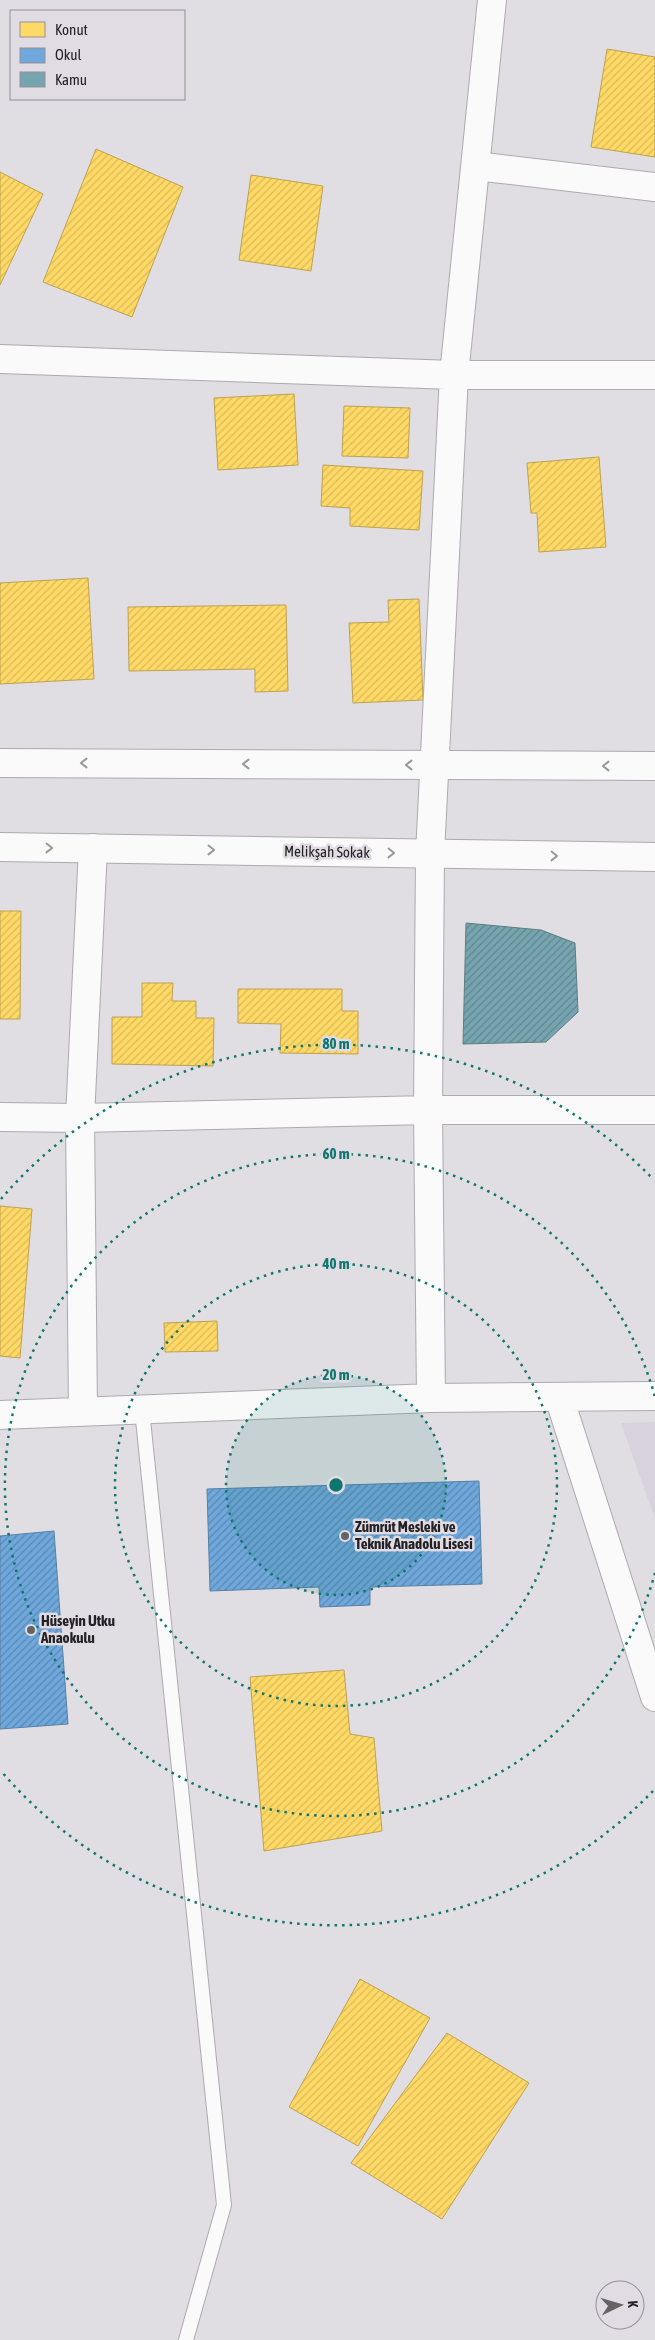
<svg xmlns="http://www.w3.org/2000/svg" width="655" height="2340" viewBox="0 0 655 2340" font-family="'Asap Condensed',sans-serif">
<defs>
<pattern id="homes-hatch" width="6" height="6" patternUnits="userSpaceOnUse" patternTransform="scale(1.25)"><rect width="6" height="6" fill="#ffd966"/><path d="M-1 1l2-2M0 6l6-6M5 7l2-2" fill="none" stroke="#daba58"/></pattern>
<pattern id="schools-hatch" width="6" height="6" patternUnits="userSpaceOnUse" patternTransform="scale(1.25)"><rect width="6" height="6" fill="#6fa8dc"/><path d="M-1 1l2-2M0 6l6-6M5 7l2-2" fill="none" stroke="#5b88b2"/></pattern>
<pattern id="public-hatch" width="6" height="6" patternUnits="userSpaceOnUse" patternTransform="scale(1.25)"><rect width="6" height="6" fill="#76a5af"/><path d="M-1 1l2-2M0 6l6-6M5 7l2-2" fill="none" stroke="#60868e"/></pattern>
</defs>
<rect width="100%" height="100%" fill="#e0dee2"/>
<path fill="#d8d2dc" d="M655,1422V1519L621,1423Z"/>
<path fill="url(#homes-hatch)" stroke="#bda252" d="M607,49L655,57V157L591,147Z
M96,149L183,187L132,317L43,282Z
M0,172L43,194L0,285Z
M251,175L323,186L311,271L239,260Z
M294,394L298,465L218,470L214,398Z
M344,406L410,408L408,458L342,456Z
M599,457L606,547L539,552L537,513H531L527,463Z
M323,465L423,471L419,530L350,526V508L321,506Z
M88,578L94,679L0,684V583Z
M419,599L423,700L353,703L349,623L389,622L388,600Z
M286,605L288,691L255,692V669L129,671L128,607Z
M0,911H21L20,1019H0Z
M142,983H173L172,1001H196V1018H214L213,1066L112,1064V1017H142Z
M238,989H342V1011H358V1054L280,1053L281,1024L238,1023Z
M0,1206L32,1209L20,1358L0,1356Z
M217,1321L218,1351L165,1352L164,1323Z
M344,1670L350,1734L374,1738L382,1831L264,1851L250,1677Z
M360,1979L430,2018L358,2146L289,2107Z
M447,2033L529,2083L442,2219L351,2163Z"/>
<path fill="url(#schools-hatch)" stroke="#5880a5" d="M479,1481L482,1584L370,1587V1605L320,1607L319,1587L210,1591L207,1489Z
M54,1531L68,1724L0,1729V1536Z"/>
<path fill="url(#public-hatch)" stroke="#5d7d85" d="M466,923L541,930L575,943L578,1012L546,1042L463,1044Z"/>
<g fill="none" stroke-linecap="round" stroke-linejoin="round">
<g stroke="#acaaad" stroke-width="16">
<path id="service" d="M142,1410L224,2205L186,2340"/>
</g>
<g stroke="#acaaad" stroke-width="30">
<path id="minor" d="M476,166L655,187
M0,359L454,375H655
M0,1117L80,1118L428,1110H655
M559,1397L655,1697
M431,1398L428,1110L430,854L454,375L492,0
M83,1411L80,1118L93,848
M0,1415L431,1398L655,1396"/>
</g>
<g stroke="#acaaad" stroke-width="30">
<path id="tertiary" d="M0,763L655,766
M0,847L655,857"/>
</g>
<use href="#service" stroke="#fafafb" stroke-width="14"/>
<use href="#minor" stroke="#fafafb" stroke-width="28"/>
<use href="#tertiary" stroke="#fafafb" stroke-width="28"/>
</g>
<defs><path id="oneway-chevron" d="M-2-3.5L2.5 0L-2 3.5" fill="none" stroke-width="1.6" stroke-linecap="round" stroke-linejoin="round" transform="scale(1.25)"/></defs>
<g stroke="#99989a">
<use href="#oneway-chevron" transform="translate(84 763) rotate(-180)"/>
<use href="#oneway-chevron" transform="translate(246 764) rotate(-180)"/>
<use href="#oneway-chevron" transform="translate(409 765) rotate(-180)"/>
<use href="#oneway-chevron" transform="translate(606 766) rotate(-180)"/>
<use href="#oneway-chevron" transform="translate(49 848) rotate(1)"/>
<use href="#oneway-chevron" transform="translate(211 850) rotate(1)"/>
<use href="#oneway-chevron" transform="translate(391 853) rotate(1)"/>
<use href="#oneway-chevron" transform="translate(554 856) rotate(1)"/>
</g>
<circle cx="336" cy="1485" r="110" fill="#0f766e" fill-opacity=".12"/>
<g fill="none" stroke="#0f766e" stroke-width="2.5" stroke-dasharray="2.5 5">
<circle cx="336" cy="1485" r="110"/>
<circle cx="336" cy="1485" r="221"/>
<path d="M655 1573A331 331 0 1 1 655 1397"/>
<path d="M653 1791A441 441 0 0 1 1 1771M1 1199A441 441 0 0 1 653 1179"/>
</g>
<g fill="#656366" stroke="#e1dce4" stroke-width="2">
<circle cx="345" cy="1536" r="5"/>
<circle cx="31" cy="1630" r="5"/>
</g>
<g text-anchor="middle" stroke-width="5" stroke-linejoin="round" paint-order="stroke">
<g font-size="15" fill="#232124" stroke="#e1dce4">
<text transform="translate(327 852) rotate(1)" y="5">Melikşah Sokak</text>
</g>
<g font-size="15" font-weight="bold" fill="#232124" stroke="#e1dce4" text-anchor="start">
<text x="355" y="1532">Zümrüt Mesleki ve<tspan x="355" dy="17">Teknik Anadolu Lisesi</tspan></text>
<text x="41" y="1626">Hüseyin Utku<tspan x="41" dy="17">Anaokulu</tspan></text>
</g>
</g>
<circle cx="336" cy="1485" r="8" fill="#0f766e" stroke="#e1dce4" stroke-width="2.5"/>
<g font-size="15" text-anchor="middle" font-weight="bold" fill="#0f766e" stroke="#e1dce4" stroke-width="5" stroke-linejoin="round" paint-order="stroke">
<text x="336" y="1049">80 m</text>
<text x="336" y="1159">60 m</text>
<text x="336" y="1269">40 m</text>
<text x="336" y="1380">20 m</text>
</g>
<rect x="10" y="10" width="175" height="90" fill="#e1dce4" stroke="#959197"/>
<rect x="20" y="22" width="25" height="15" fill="#ffd966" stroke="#959197"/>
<text x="55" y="35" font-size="15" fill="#232124">Konut</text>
<rect x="20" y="48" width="25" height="15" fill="#6fa8dc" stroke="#959197"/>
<text x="55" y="60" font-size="15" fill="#232124">Okul</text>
<rect x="20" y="72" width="25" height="15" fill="#76a5af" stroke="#959197"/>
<text x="55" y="85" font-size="15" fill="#232124">Kamu</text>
<g transform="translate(620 2305) rotate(85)"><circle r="24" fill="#e1dce4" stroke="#959197"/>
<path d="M0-4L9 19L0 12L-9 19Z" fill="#656366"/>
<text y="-8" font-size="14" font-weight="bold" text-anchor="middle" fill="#232124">K</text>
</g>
</svg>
